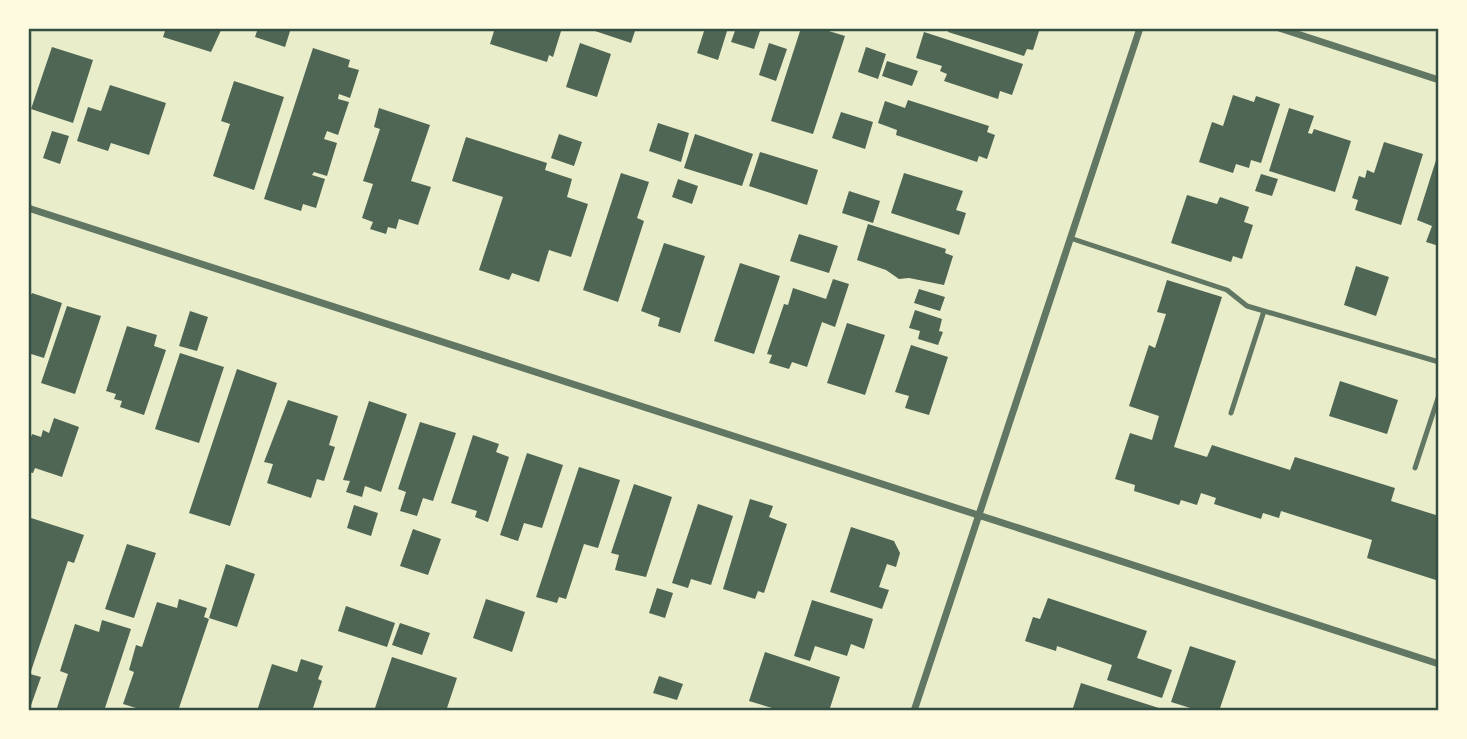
<svg xmlns="http://www.w3.org/2000/svg" width="1467" height="739" viewBox="0 0 1467 739" font-family="'Fira Sans Condensed',sans-serif">
<rect width="100%" height="100%" fill="#e9edc9"/>
<path fill="#4f6655" d="M166,28H222L211,52L163,37Z
M258,28H291L285,47L255,37Z
M495,28H562L553,57L549,55L547,62L490,44Z
M586,28H636L631,43Z
M705,28H728L718,60L697,53Z
M736,28H761L754,49L731,42Z
M801,28H819L845,36L813,134L771,121Z
M949,28H1040L1033,50L1027,49L1024,56L948,32Z
M924,32L1023,64L1012,95L1000,91L998,99L944,81L947,74L940,71L942,66L916,58Z
M580,43L611,54L597,97L566,87Z
M769,43L787,49L776,81L759,75Z
M52,47L93,60L73,123L31,109Z
M866,47L886,54L878,79L858,72Z
M313,48L350,60L348,67L359,70L350,98L339,94L338,99L349,102L338,135L327,131L324,139L337,143L327,176L314,172L312,175L325,179L316,208L303,204L301,211L264,199Z
M887,61L918,71L912,86L882,76Z
M234,81L284,97L254,190L213,176L230,124L221,121Z
M110,85L166,103L149,155L111,143L108,151L77,141L88,107L101,111Z
M1233,95L1254,102L1256,96L1280,104L1261,163L1251,160L1249,168L1236,164L1233,173L1199,162L1212,122L1223,126Z
M908,100L989,126L987,132L995,135L987,159L979,156L977,162L896,135L897,130L878,123L885,101L905,108Z
M379,108L430,125L411,181L431,187L418,225L399,219L396,229L388,227L386,234L370,229L373,222L362,218L373,184L363,181L380,129L374,127Z
M1289,108L1314,116L1308,133L1312,134L1314,129L1351,141L1335,192L1269,171Z
M841,112L873,122L865,149L832,138Z
M658,123L689,133L681,162L649,151Z
M52,131L69,136L60,164L43,158Z
M559,134L582,142L574,166L551,158Z
M695,134L753,154L742,186L684,168Z
M466,137L547,163L545,170L572,179L567,197L588,204L571,257L549,250L539,282L512,273L509,280L479,270L503,197L452,181Z
M1384,142L1423,154L1401,225L1355,210L1358,200L1352,198L1359,176L1365,178L1367,170L1374,173Z
M760,152L818,170L807,205L749,186Z
M1437,157L1439,158V246L1426,242L1432,226L1417,220Z
M621,173L649,182L637,218L644,221L618,302L583,290Z
M904,173L963,191L956,210L966,213L959,235L891,213Z
M1261,174L1278,179L1272,196L1255,191Z
M678,179L698,186L692,204L672,197Z
M849,191L880,201L873,223L842,213Z
M1187,195L1217,204L1220,197L1249,207L1244,222L1253,225L1242,259L1233,256L1231,262L1171,243Z
M868,224L946,249L945,253L953,256L944,285L909,278L899,279L886,270L857,260Z
M799,234L838,246L829,273L790,261Z
M664,243L705,256L680,333L658,326L660,318L641,311Z
M740,263L780,276L754,354L714,341Z
M1356,266L1389,277L1376,316L1344,305Z
M833,279L849,284L835,327L822,322L807,367L792,362L789,369L769,363L772,355L767,354L784,304L788,305L793,288L826,299Z
M1167,280L1222,297L1174,447L1207,457L1212,445L1290,470L1295,457L1395,488L1391,501L1439,516V581L1367,558L1372,540L1281,511L1279,518L1263,513L1261,519L1214,504L1216,498L1201,493L1197,505L1181,500L1179,505L1134,491L1135,485L1115,479L1130,433L1152,440L1159,416L1129,406L1149,345L1155,348L1166,314L1157,312Z
M919,289L945,297L940,311L914,303Z
M32,293L62,303L44,358L28,353V301Z
M67,306L101,316L75,394L41,383Z
M915,310L942,319L939,331L943,332L938,345L918,339L920,331L909,328Z
M190,311L208,317L197,351L179,346Z
M847,323L885,335L865,395L827,383Z
M127,326L157,335L154,346L166,350L144,415L120,407L122,401L114,399L116,394L106,391Z
M911,345L948,357L929,415L905,408L909,396L895,392Z
M180,353L224,367L199,443L155,429Z
M237,369L277,383L230,526L189,513Z
M1340,381L1398,400L1387,434L1329,416Z
M288,400L338,416L329,445L335,447L324,481L317,479L311,498L267,483L273,464L264,462Z
M369,401L407,414L381,492L365,486L362,497L346,492L350,481L343,480Z
M54,418L79,427L62,477L35,468L33,473L28,472V447L32,434L41,437L43,430L49,433Z
M420,422L456,433L433,501L423,498L417,516L400,511L406,492L398,489Z
M473,435L499,444L496,452L509,457L488,522L475,517L477,511L451,503Z
M527,453L563,465L542,528L524,523L518,541L500,535Z
M579,467L620,480L598,548L584,544L566,599L559,597L557,603L536,597Z
M634,484L672,497L646,577L615,570L619,555L611,553Z
M750,499L773,506L769,517L787,524L764,593L758,591L755,599L723,589Z
M698,504L733,516L711,585L691,579L688,588L672,583Z
M354,505L378,513L371,536L347,528Z
M28,517L84,535L74,563L68,561L30,674L41,677L29,711Z
M851,527L894,541L900,553L896,567L887,564L879,587L889,590L882,609L830,592Z
M413,529L441,539L428,575L400,566Z
M127,544L156,553L134,618L105,609Z
M226,564L255,574L237,627L209,618Z
M657,588L673,593L665,618L649,613Z
M1048,598L1147,631L1137,658L1172,670L1162,698L1107,680L1112,665L1057,646L1056,651L1025,641L1033,617L1040,619Z
M179,599L207,608L204,617L209,619L178,711H146L123,704L134,672L129,670L136,645L142,647L157,602L177,608Z
M486,599L525,612L512,652L473,638Z
M812,600L873,619L864,649L851,644L847,656L815,646L810,661L794,656Z
M346,606L395,623L387,647L338,631Z
M102,620L131,629L104,711H56L68,674L60,671L75,624L99,632Z
M400,623L430,633L422,655L392,645Z
M1190,646L1236,661L1219,711H1200L1171,702Z
M765,652L840,677L829,711H782L749,701Z
M392,657L457,678L446,711H374Z
M301,659L323,666L318,679L322,681L312,711H257L272,664L297,672Z
M659,676L683,684L677,700L653,693Z
M1081,683L1165,710V711H1072Z"/>
<g fill="none" stroke-linecap="round" stroke-linejoin="round">
<path stroke="#617663" stroke-width="5" d="M1070,238L1227,290L1247,306L1439,362
M1231,413L1264,311
M1415,468L1439,395"/>
<path stroke="#617663" stroke-width="7" d="M1279,28L1439,80
M28,208L1439,664
M914,711L1140,28"/>
</g>
<rect width="1467" height="739" fill="none" stroke="#fefae0" stroke-width="60"/>
<rect x="30" y="30" width="1407" height="679" fill="none" stroke="#344e41" stroke-width="2.5"/>
</svg>
